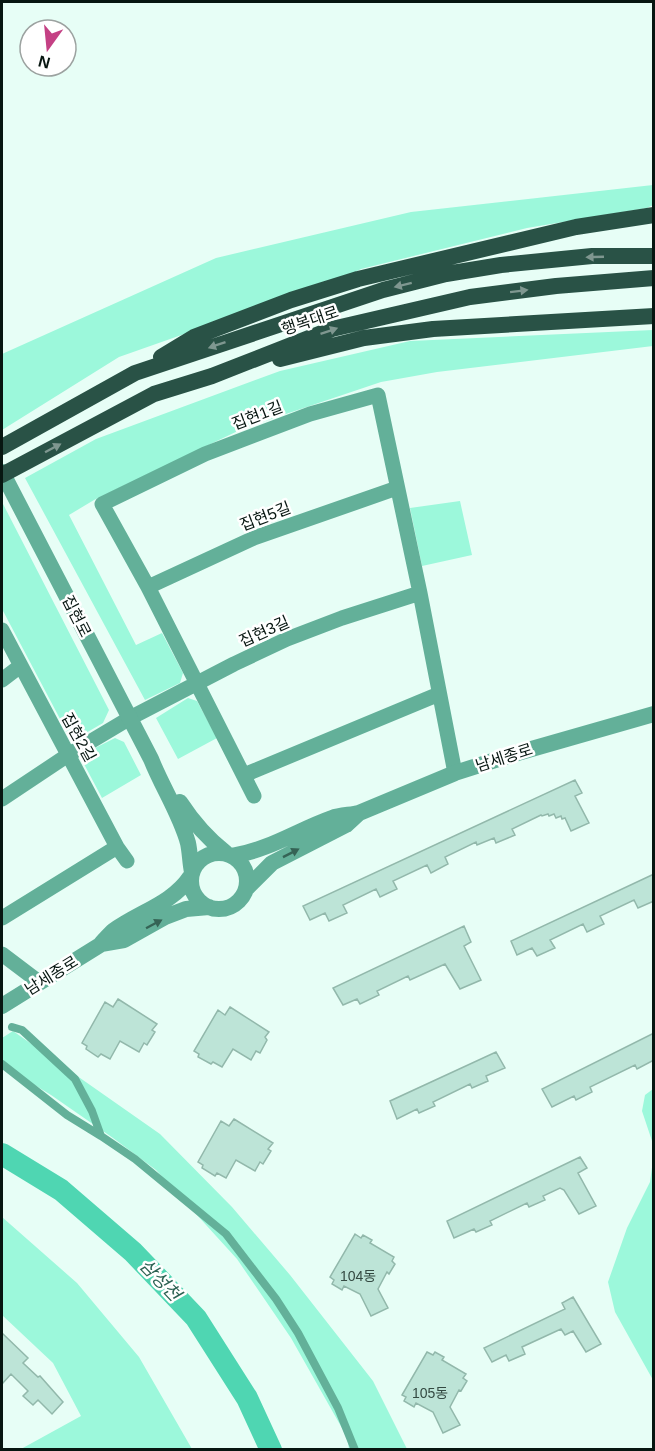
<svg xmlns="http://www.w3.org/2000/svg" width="655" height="1451" viewBox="0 0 655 1451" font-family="Helvetica,'Noto Sans KR',sans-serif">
<rect width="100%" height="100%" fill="#e7fef6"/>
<path fill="#9cf8db" d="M653,185V205L647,208L527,228L361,269L341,279L119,357L2,430V354L216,258L411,212Z
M653,330V346L437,372L381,382L244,428L94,500L69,515L136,645L162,633L183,673L180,683L145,700L25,478L96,439L280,371L410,341Z
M460,501L472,555L422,566L410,508Z
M2,502L109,710L103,723L79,737L68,734L2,609Z
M188,698L197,701L217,738L178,759L156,718Z
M115,738L124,742L141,775L102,798L84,764L85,753Z
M13,1031L160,1134L232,1207L290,1275L373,1381L407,1449H349L347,1437L291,1338L237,1259L156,1170L113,1138L51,1095L2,1065V1038Z
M653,1089V1144L642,1111L645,1095Z
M653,1160V1380L615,1312L608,1282L627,1228L650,1182Z
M2,1217L77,1283L139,1357L192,1449H21L81,1416L53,1363L2,1315Z"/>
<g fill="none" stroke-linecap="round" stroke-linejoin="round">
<path stroke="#4fd6b2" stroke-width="22" d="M2,1154L61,1190L133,1252L196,1318L247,1398L271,1450"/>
</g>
<path fill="#bde4d7" stroke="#92b8ab" stroke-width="1.5" d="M575,780L582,793L575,796L589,823L571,831L565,818L562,819L561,816L556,818L554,814L549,816L548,814L542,816L541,815L512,829L515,835L496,843L494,838L477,845L476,842L445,857L448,864L431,873L427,865L393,881L397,889L380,897L376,889L343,905L347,913L329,921L325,913L310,920L303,906Z
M654,874V901L638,908L634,900L600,916L604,924L587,932L583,924L550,940L555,948L537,956L532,948L517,955L511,941Z
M464,926L471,942L464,946L481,980L460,989L445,964L410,980L408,976L377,991L379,995L360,1004L357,999L343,1005L333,988Z
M118,999L157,1024L152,1030L155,1032L147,1045L144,1043L139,1052L120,1041L110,1059L101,1054L98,1057L86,1049L87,1046L82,1043L105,1002L113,1007Z
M230,1007L269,1032L265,1037L267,1040L260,1053L256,1051L251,1060L233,1049L222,1067L213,1062L211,1064L198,1057L199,1054L194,1051L218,1010L225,1015Z
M654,1033V1060L637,1069L635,1065L590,1087L592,1092L576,1100L574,1096L552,1107L542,1089Z
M496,1052L505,1068L486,1076L488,1081L472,1088L470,1084L433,1102L435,1106L419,1113L417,1109L397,1119L390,1101Z
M234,1119L273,1143L268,1149L271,1151L263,1164L260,1162L255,1171L236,1160L226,1178L217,1173L215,1176L202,1168L203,1165L198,1162L221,1121L229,1126Z
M580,1157L587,1168L578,1173L596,1206L579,1214L564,1190L560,1188L543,1196L545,1200L529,1207L527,1203L490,1221L492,1225L476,1232L474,1229L454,1238L447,1221Z
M355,1234L361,1238L363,1235L372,1240L370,1243L394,1257L392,1261L395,1264L389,1274L387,1272L378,1289L388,1308L371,1316L360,1294L344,1286L342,1290L332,1284L334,1280L330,1277Z
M573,1297L601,1344L586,1352L573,1331L565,1335L561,1329L522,1347L525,1354L509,1361L506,1355L492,1362L484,1348L565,1309L562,1303Z
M2,1333L28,1358L23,1363L38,1377L40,1376L63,1402L52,1414L38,1400L33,1405L23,1396L28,1391L11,1374L2,1384Z
M427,1352L433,1355L435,1352L444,1357L442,1360L466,1374L463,1378L467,1381L461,1391L459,1390L450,1407L460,1425L443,1433L433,1412L416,1403L414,1407L404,1401L406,1397L402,1395Z"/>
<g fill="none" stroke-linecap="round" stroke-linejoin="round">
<path stroke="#63b099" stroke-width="8" d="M12,1027L22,1030L75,1079L92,1111L101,1136L135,1159L226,1234L276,1299L298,1333L338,1408L355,1450
M2,1064L67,1115L101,1136"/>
<path stroke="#63b099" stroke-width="15" d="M148,587L254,538L397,488
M2,630L117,847L127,861
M2,680L19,667
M244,775L439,694
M254,796L148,587L102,504L205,454L310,414L378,395L420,593L455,773
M2,799L68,755L130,718L234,664L287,639L342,618L420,593
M2,918L117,847
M2,954L39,982"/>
<path stroke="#63b099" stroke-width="16" d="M2,472L151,759C162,787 180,814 188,843C190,852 190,863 192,872
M180,802C193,822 207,838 226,853
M359,813L455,773L514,754L654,714
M191 881a28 28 0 1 1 56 0a28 28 0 1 1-56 0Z
M232,856C269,850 298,830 332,818C340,815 351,815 359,813L346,825L272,863L246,889
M101,944L124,940L165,917L186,909L209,907
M2,1006L100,945C104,940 109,935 113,931C139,912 172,904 190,877"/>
<path stroke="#295246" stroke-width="16" d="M161,357L194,337L291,300L358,279L576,227L654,215
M280,359L364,338L433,329L654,316
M2,447L135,373L383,290L446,274L501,265L592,256H654
M2,475L154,394L212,376L332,329L470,297L556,286L654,278"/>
</g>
<defs><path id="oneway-solid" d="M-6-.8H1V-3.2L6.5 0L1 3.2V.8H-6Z" transform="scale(1.5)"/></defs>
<g fill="#7f9790">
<use href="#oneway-solid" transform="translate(595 257) rotate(178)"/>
<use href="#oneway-solid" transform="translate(403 285) rotate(166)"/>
<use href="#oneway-solid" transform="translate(519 291) rotate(-7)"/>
<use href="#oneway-solid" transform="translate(329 331) rotate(-19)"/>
<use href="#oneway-solid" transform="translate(217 345) rotate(161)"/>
<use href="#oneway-solid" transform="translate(53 448) rotate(-28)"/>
</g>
<g fill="#356355">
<use href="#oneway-solid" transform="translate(291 853) rotate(-27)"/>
<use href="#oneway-solid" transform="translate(154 924) rotate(-28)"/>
</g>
<g text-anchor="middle" stroke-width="5" stroke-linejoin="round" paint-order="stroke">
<g font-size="14" fill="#344a42">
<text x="358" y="1281">104동</text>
<text x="430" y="1398">105동</text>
</g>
<g font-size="16" fill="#071611" stroke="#fff">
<text transform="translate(310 320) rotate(-19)" y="6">행복대로</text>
<text transform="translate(257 415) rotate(-21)" y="6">집현1길</text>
<text transform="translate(265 516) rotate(-21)" y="6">집현5길</text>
<text transform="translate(77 616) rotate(63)" y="6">집현로</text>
<text transform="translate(264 631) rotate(-24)" y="6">집현3길</text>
<text transform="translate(79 737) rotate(61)" y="6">집현2길</text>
<text transform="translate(504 757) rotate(-18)" y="6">남세종로</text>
<text transform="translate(51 975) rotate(-32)" y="6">남세종로</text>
</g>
<g font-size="18" font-style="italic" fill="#2d6253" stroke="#fff">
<text transform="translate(160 1280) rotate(46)" y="6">삼성천</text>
</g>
</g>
<rect width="655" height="1451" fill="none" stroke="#071611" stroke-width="6"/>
<g transform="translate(48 48) rotate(195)"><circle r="28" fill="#ffffff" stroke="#9ca2a0" stroke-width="1.5"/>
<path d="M0-4.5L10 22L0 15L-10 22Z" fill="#c44084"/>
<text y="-9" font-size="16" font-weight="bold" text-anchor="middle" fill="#071611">N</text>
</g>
</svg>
